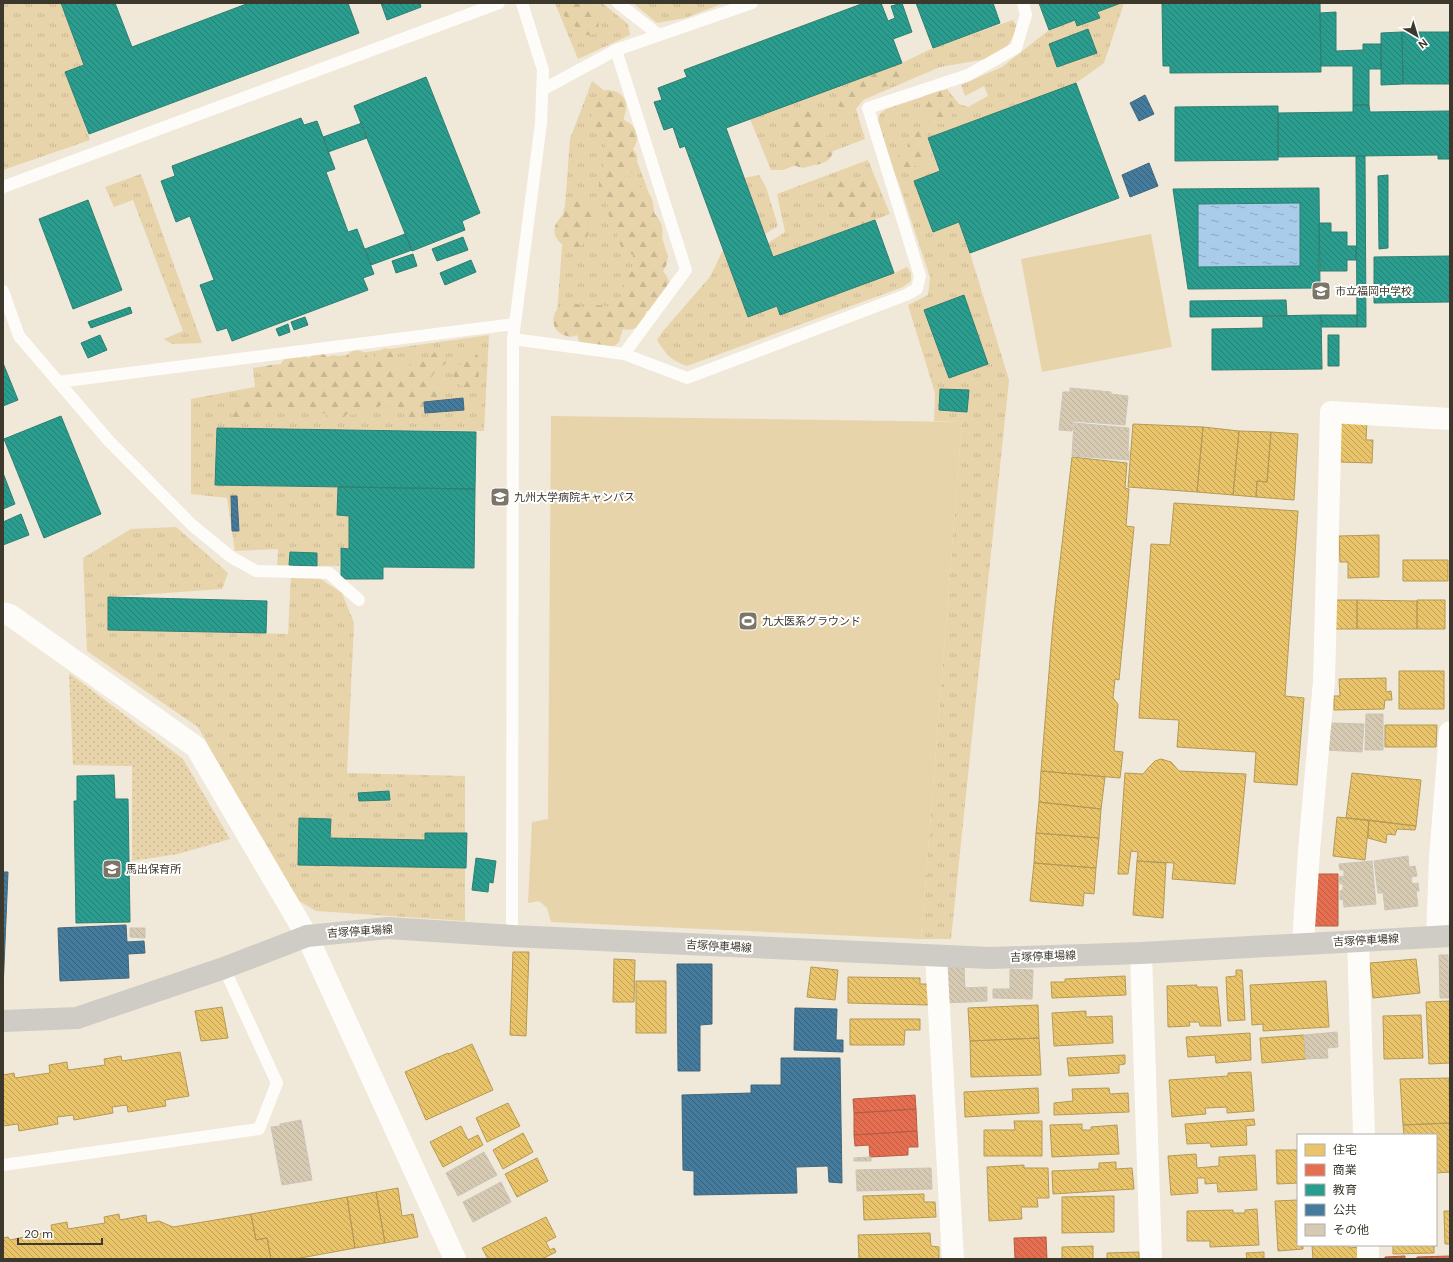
<svg xmlns="http://www.w3.org/2000/svg" width="1453" height="1262" viewBox="0 0 1453 1262" font-family="'DM Sans','Noto Sans JP',sans-serif">
<defs>
<pattern id="grass-tufts" width="24" height="20" patternUnits="userSpaceOnUse"><rect width="24" height="20" fill="#e8d4ab"/><path d="M3 7l-1-3M5 7V3M7 7l1-3M15 17l-1-3M17 17v-4M19 17l1-3" fill="none" stroke="#c8b793"/></pattern>
<pattern id="forest-firs" width="22" height="20" patternUnits="userSpaceOnUse"><rect width="22" height="20" fill="#e8d4ab"/><path d="M5 1l3.5 6h-7zM16 11l3.5 6h-7z" fill="#c8b793"/></pattern>
<pattern id="park-dots" width="8" height="8" patternUnits="userSpaceOnUse"><rect width="8" height="8" fill="#e8d4ab"/><path d="M2 2h.1M6 6h.1" fill="none" stroke="#c8b793" stroke-width="1.8" stroke-linecap="round"/></pattern>
<pattern id="water-ripples" width="26" height="14" patternUnits="userSpaceOnUse"><rect width="26" height="14" fill="#a9cceb"/><path d="M2 4q2-2 4 0t4 0M15 11q2-2 4 0t4 0" fill="none" stroke="#8ba7bf"/></pattern>
<pattern id="homes-back-hatch" width="6" height="6" patternUnits="userSpaceOnUse"><rect width="6" height="6" fill="#e9c46a"/><path d="M-1 5l2 2M0 0l6 6M5-1l2 2" fill="none" stroke="#bea057"/></pattern>
<pattern id="shops-back-hatch" width="6" height="6" patternUnits="userSpaceOnUse"><rect width="6" height="6" fill="#e76f51"/><path d="M-1 5l2 2M0 0l6 6M5-1l2 2" fill="none" stroke="#bc5c43"/></pattern>
<pattern id="schools-back-hatch" width="6" height="6" patternUnits="userSpaceOnUse"><rect width="6" height="6" fill="#2a9d8f"/><path d="M-1 5l2 2M0 0l6 6M5-1l2 2" fill="none" stroke="#258175"/></pattern>
<pattern id="public-back-hatch" width="6" height="6" patternUnits="userSpaceOnUse"><rect width="6" height="6" fill="#457b9d"/><path d="M-1 5l2 2M0 0l6 6M5-1l2 2" fill="none" stroke="#386079"/></pattern>
<pattern id="building-back-hatch" width="6" height="6" patternUnits="userSpaceOnUse"><rect width="6" height="6" fill="#d6cab3"/><path d="M-1 5l2 2M0 0l6 6M5-1l2 2" fill="none" stroke="#b9ae9a"/></pattern>
</defs>
<rect width="100%" height="100%" fill="#f0e8d8"/>
<path fill="url(#grass-tufts)" d="M3,3H61L84,65L66,72L90,140L3,170Z
M555,3H602L628,24L630,35L578,59Z
M633,3H724L685,18L657,23Z
M1121,3H1124L1104,63L1076,83L927,138L970,253L1009,380L951,939H921L962,422L934,421L935,393L908,305L928,295L930,277L900,187L876,123L880,114L886,109L947,89L959,104L968,107L988,96L984,86L965,96L961,85L1002,67L1049,30L1075,20L1077,26L1100,18L1097,12Z
M1013,20L1016,25L1014,35L1008,45L993,58L940,67L863,100L856,109L865,139L783,170H771L750,119L902,63L933,48Z
M592,81L611,96L617,107L647,188L668,257L630,321L556,327L570,139Z
M868,160L890,214L773,257L768,243L785,232L777,194Z
M141,174L202,343L172,344L164,339L183,331L133,200L114,207L105,187Z
M759,175L766,187L778,226L765,234L744,178Z
M723,250L748,317L777,306L780,315L894,273L907,267L911,273V281L903,287L687,366C669,359 667,355 657,340L663,331L710,277Z
M489,335L484,431L217,428L215,485L338,487L337,515L349,516V549L341,548L339,566L277,565L278,549L235,551L227,498L191,494V399L255,387L253,368Z
M176,527L228,573L222,589L109,597L108,629L288,634L291,575L319,578L342,593L354,623L347,773L465,776V921L316,911L294,898L198,727L87,651L83,558L131,529Z"/>
<path fill="url(#forest-firs)" d="M561,3H584L585,7H590C608,24 595,46 576,29V27L573,25L572,19L567,18L562,14L560,6Z
M899,66L906,67L909,73C908,83 902,85 894,81C889,89 889,85 882,87C878,88 877,90 872,90C870,95 863,101 859,103L852,104L846,109L838,106L834,109L829,108L826,101L829,97H836L840,92L847,91L855,87L859,81L866,80C869,73 873,75 878,73C880,72 882,70 884,70L892,72L896,67Z
M920 107a17 17 0 1 1 34 0a17 17 0 1 1-34 0Z
M606,90C615,90 624,93 626,104C627,109 624,115 624,120C637,126 641,137 633,149C641,158 637,168 629,175L633,184C649,186 654,199 654,213C663,223 665,232 660,245C668,253 670,262 663,271L666,275L670,283L651,311H646C646,324 635,332 623,329L619,342L612,348H586L579,341L577,335C573,337 569,337 564,335C540,326 561,286 585,310C594,303 603,305 613,308L615,303L624,296C620,284 625,274 635,267L633,262V255C620,249 616,241 617,227C609,219 606,212 608,201C595,194 597,180 606,171C602,163 603,157 607,149L603,140V135C587,128 590,122 592,109C593,99 596,94 606,90Z
M804,107C820,107 828,117 823,133C828,135 833,141 833,147C834,159 825,164 814,165C809,166 805,169 799,167C782,162 785,145 795,136C785,125 792,112 804,107Z
M919,130L924,131L927,136L926,141L922,143C924,147 929,147 932,152C931,162 922,171 913,165L907,169L903,168C900,171 897,172 893,170L891,163L892,161L897,158L901,152L907,151L908,143L914,140L915,133Z
M860,179C871,180 881,186 880,198C880,201 878,204 877,207C876,211 877,215 875,219C870,226 857,230 850,224C846,222 845,218 843,214C805,215 826,164 851,185Z
M578,196C598,196 604,215 589,228C588,266 534,241 563,215C564,205 568,200 578,196Z
M385,348C400,352 402,362 392,372L393,373L402,369L409,371C411,359 416,362 425,360C433,358 435,343 446,355V363L434,373L430,380C444,383 449,394 439,404L425,405C423,416 417,420 406,417L401,410C394,412 387,409 384,402C378,409 372,411 365,406C363,414 355,416 347,414C340,422 331,423 325,413C316,417 308,415 305,405H302C295,423 282,408 272,411C265,413 262,416 255,410C254,414 252,418 247,419C231,426 223,400 240,396C244,395 248,396 252,399C254,389 261,388 270,390C254,381 261,359 280,366L282,362L286,357L299,356L300,358L304,356L309,358C314,353 322,351 327,357C335,354 338,355 344,361C348,347 365,347 369,360L373,361C375,354 378,351 385,348Z
M469,349C474,350 476,352 478,357L474,365C478,369 480,374 478,380C470,402 437,371 463,363L461,358L462,354Z"/>
<path fill="url(#park-dots)" d="M69,673L183,759L230,839L178,854L132,861V766L73,765Z"/>
<path fill="#e8d4ab" d="M1151,234L1172,347L1042,372L1021,259Z
M551,416L962,422L921,939L551,922L547,908L539,901L528,903L532,822L548,819Z"/>
<path fill="url(#water-ripples)" d="M1300,203V266L1198,267V204Z"/>
<path fill="url(#homes-back-hatch)" stroke="#b59a57" d="M1342,419L1367,420L1366,440H1373L1372,463L1340,462L1338,424H1342Z
M1133,424L1203,427L1197,492L1128,487Z
M1203,427L1239,431L1233,495L1197,492Z
M1239,431L1271,432L1267,482L1257,481L1256,497L1233,495Z
M1271,432L1298,434L1294,500L1256,497L1257,481L1267,482Z
M1072,457L1127,463L1125,488L1129,489L1126,526L1134,527L1119,680L1115,679L1113,698L1118,704L1114,751L1123,752L1120,778L1041,771L1053,623Z
M1174,503L1298,511L1285,696L1304,698L1297,785L1254,782L1256,752L1177,747L1179,720L1139,718L1151,544L1170,545Z
M1379,535V577L1348,578V562H1340L1339,536Z
M1403,560H1448V581H1403Z
M1335,600H1357V629H1335Z
M1357,600L1417,601V629H1357Z
M1417,600H1445V629H1417Z
M1399,671H1444V709H1399Z
M1386,678V692L1391,691L1392,700H1385L1384,709L1334,710V696H1340L1339,679Z
M1385,725H1437L1436,747H1385Z
M1161,759L1171,762L1179,771L1246,774L1235,884L1172,879L1174,863L1137,861L1138,852L1131,851L1128,874H1118L1125,773L1143,774L1149,767L1155,761Z
M1041,771L1105,777L1101,809L1039,802Z
M1352,773L1421,780L1416,826L1346,818Z
M1039,802L1101,809L1099,838L1036,833Z
M1337,817L1369,820L1365,860L1333,856Z
M1369,820L1416,826L1415,830L1397,829L1395,835L1387,834L1386,843L1368,838Z
M1036,833L1099,838L1096,868L1034,863Z
M1137,861L1166,863L1163,918L1133,915Z
M1034,863L1096,868L1094,894L1084,893L1083,906L1030,901Z
M513,952H529L526,1036L510,1035Z
M614,959L635,960L634,1002H613Z
M1416,959L1420,993L1373,998L1370,963Z
M811,967L838,970L835,1000L807,997Z
M1236,970H1242L1245,1020L1228,1021L1226,977L1236,976Z
M1125,976L1126,995L1052,998L1051,982H1065V979Z
M848,977L920,978V984H928V1005L848,1003Z
M636,981H666V1033H636Z
M1326,981L1329,1027L1263,1031V1024L1252,1025L1250,985Z
M1197,985L1196,987H1217L1221,1026H1200L1199,1022H1189L1190,1026L1168,1027L1167,986Z
M1450,1001V1063L1429,1064L1426,1002Z
M1038,1005L1039,1038L970,1041L968,1008Z
M222,1007L228,1038L201,1041L195,1011Z
M1086,1011V1017L1112,1016L1113,1043L1054,1046L1052,1013Z
M1421,1015L1423,1058L1384,1059L1383,1016Z
M850,1019H920V1030H905L904,1045H850Z
M1250,1033L1251,1060L1216,1063L1215,1055L1188,1057L1186,1037Z
M1304,1035L1306,1059L1262,1063L1260,1038Z
M1039,1038L1041,1075L971,1077L970,1041Z
M472,1044L493,1090L426,1120L405,1072L448,1053L449,1054Z
M180,1052L189,1096L165,1100L166,1106L128,1112L127,1105L112,1107L113,1113L74,1120L73,1115L57,1117L58,1124L19,1131L18,1124L3,1126V1075L14,1073L15,1078L50,1073L49,1065L67,1062L68,1070L105,1065L104,1059L121,1056L122,1061Z
M1125,1055V1064L1119,1065V1073L1069,1076L1067,1058Z
M1251,1072L1254,1111L1227,1113V1107L1205,1108L1206,1114L1172,1117L1169,1080L1228,1076V1073Z
M1449,1078L1450,1123L1403,1125L1400,1079Z
M1038,1088L1039,1113L965,1117L964,1092Z
M1109,1088L1110,1094L1128,1093L1129,1112L1054,1115V1103L1073,1101L1072,1089Z
M508,1103L520,1126L487,1142L476,1118Z
M1254,1119L1255,1125L1246,1126L1247,1145L1211,1147L1210,1143L1187,1144L1185,1124Z
M1014,1121H1042V1156H984V1130H1015Z
M1449,1123H1450V1172L1436,1173V1135H1404L1403,1125Z
M1082,1124V1130H1091V1127L1117,1125L1119,1154L1052,1157L1050,1125Z
M461,1126L468,1140L478,1135L483,1145L443,1167L430,1142Z
M523,1133L533,1152L503,1169L493,1150Z
M1276,1150H1297L1298,1183L1277,1184Z
M1196,1154L1197,1168L1219,1166V1157L1255,1155L1257,1190L1218,1192L1217,1183L1205,1184V1178H1197L1198,1193L1171,1195L1168,1156Z
M537,1158L548,1181L517,1197L505,1174Z
M1116,1162V1169L1132,1168L1134,1189L1053,1194L1052,1171L1099,1169V1163Z
M1024,1165V1168H1048L1049,1198H1037L1038,1207H1021L1022,1219L989,1221L987,1167Z
M398,1188L402,1216L413,1214L418,1237L385,1243L376,1192Z
M376,1192L385,1243L355,1248L347,1197Z
M924,1194V1202H935L936,1217L864,1220L863,1196Z
M1114,1196V1232L1062,1233V1197Z
M347,1197L355,1248L295,1259H271L267,1238L256,1240L251,1214Z
M1298,1200V1245H1303V1249L1278,1251L1275,1201Z
M1257,1209L1259,1245L1210,1247V1241H1187V1211L1233,1210V1213H1245V1210Z
M1444,1211H1450V1244H1445Z
M119,1214L120,1220L146,1215L147,1223L159,1221L173,1227L251,1214L256,1240L267,1238L271,1259H3V1238L8,1237L10,1240L52,1231L51,1225L67,1222L68,1229L105,1223L104,1217Z
M546,1217L556,1237L546,1242L550,1250L554,1248L556,1252L542,1259H488L482,1248Z
M930,1233L931,1246L939,1247V1259H859L858,1235Z
M1312,1245H1349V1248L1359,1247L1360,1259H1313Z
M1393,1245H1434V1253L1393,1254Z
M1093,1246V1259H1062V1247Z
M1139,1252V1259H1107V1253Z
M1264,1252V1259H1247L1246,1253Z"/>
<path fill="url(#shops-back-hatch)" stroke="#b45e46" d="M1317,874H1338V926H1308Z
M915,1095L916,1109L854,1113L853,1099Z
M916,1109L917,1131L854,1135V1113Z
M917,1131L918,1147H908V1155L870,1157L869,1145L855,1146L854,1135Z
M1046,1237L1047,1259H1015L1014,1238Z
M1405,1256V1259H1385V1257Z
M1450,1256V1259H1417V1257Z"/>
<path fill="url(#schools-back-hatch)" stroke="#307f71" fill-rule="evenodd" d="M61,3H115L132,47L249,3H348L359,33L89,134L65,72L84,65Z
M381,3H420L421,7L387,20Z
M864,3H881L888,21L895,18L891,6L902,3L912,32L893,39L902,63L726,128L773,257L875,220L894,273L780,315L777,306L748,317L685,146L680,148L673,127L664,130L654,102L662,100L658,88L687,77L684,70Z
M916,3H993L1000,23L933,48Z
M1039,3H1121L1097,12L1100,18L1077,26L1075,20L1049,30Z
M1162,3H1320L1321,72L1170,73V66H1163Z
M1336,12V51L1363,50V44H1381V69H1369V105H1353V66H1321L1320,13Z
M1088,29L1097,53L1057,67L1049,44Z
M1402,32L1403,84L1381,85V33Z
M1402,32H1450V84H1403Z
M426,77L480,213L462,221L465,230L412,251L354,106Z
M1076,83L1119,198L970,253L959,222L933,232L914,181L940,171L928,138Z
M1353,105H1369L1370,112L1450,111V159H1438V155L1278,157V113L1353,112Z
M1278,106V160L1175,161V107Z
M301,118L304,125L317,121L335,169L326,172L348,232L357,229L374,274L363,278L368,290L232,341L227,328L217,331L200,285L214,280L190,216L176,222L161,181L175,176L172,166Z
M362,123L367,138L328,152L323,137Z
M1356,156H1365L1366,327H1357Z
M1388,175V248L1379,249L1378,176Z
M1319,188L1320,288L1188,289L1173,189ZM1300,203V266L1198,267V204Z
M88,200L122,290L73,309L39,219Z
M1319,223H1331V232H1347V246H1356V260H1347V271H1319Z
M405,234L412,250L371,265L365,249Z
M463,237L468,250L437,261L432,249Z
M413,254L417,266L396,273L392,261Z
M1450,256V302L1374,303V257Z
M471,260L476,272L445,285L440,273Z
M964,295L988,364L949,378L924,310Z
M1286,300L1287,316L1190,317V301Z
M130,307L132,313L91,328L88,322Z
M1321,315H1357V327H1322Z
M1321,315L1322,369L1212,370V329L1263,328V316Z
M305,317L308,325L294,330L291,322Z
M288,324L290,332L279,336L276,329Z
M100,335L107,350L88,358L81,343Z
M1328,335H1339V366H1328Z
M3,363L18,400L3,406Z
M940,389L969,390L967,412L939,410Z
M61,416L101,514L44,538L4,439Z
M217,428L476,432L475,489L215,485Z
M3,473L15,504L3,509Z
M338,487L475,489L474,568L383,567V579H341V548L349,549V516L337,515Z
M21,514L29,535L3,545V522Z
M290,552L317,553V566L289,565Z
M108,597L267,601L266,633L108,630Z
M114,775L115,799H128L130,922L76,923L74,801H77V776Z
M389,791L390,800L359,801L358,793Z
M299,818L331,819L330,838L425,840V833H467L466,868L298,865Z
M476,858L496,861L493,883L489,882L488,892L472,890Z"/>
<path fill="url(#public-back-hatch)" stroke="#43677b" d="M1145,95L1154,114L1139,121L1130,103Z
M1149,163L1158,186L1130,197L1122,175Z
M463,398L464,410L425,413L424,402Z
M231,496H237L239,531H232Z
M3,872H8L3,989Z
M126,925L127,942L144,941L145,953L128,954L129,978L60,981L58,928Z
M677,964H712V1024L700,1025V1071H678Z
M795,1008L837,1009L836,1040H843V1052L794,1050Z
M781,1058H840L842,1183L829,1182L828,1166L796,1167L797,1193L694,1195V1171L683,1170L682,1095L751,1093V1085H781Z"/>
<path fill="url(#building-back-hatch)" stroke="#cbc4b8" d="M1070,388L1111,392V394L1128,396L1125,425L1073,421L1072,431L1059,430L1063,392H1070Z
M1074,423L1129,428L1128,451H1129V460L1072,456Z
M1366,714H1383V750H1365Z
M1332,723L1364,724L1362,752L1326,750L1327,726H1332Z
M1408,856L1409,867L1415,866L1417,876L1411,877L1412,884L1418,883L1419,891H1416L1418,906L1385,910L1383,893H1378L1374,861Z
M1372,861L1376,904L1344,907L1343,899L1340,900V891L1343,890V884H1340L1339,877L1344,876V870H1340L1339,864Z
M130,928H145V938L130,937Z
M1439,955H1448L1449,998H1440Z
M964,967L965,988L987,987V1001L946,1003L945,968Z
M1010,969L1033,970L1032,999L993,998V989H1010Z
M1337,1032L1338,1047L1327,1048L1328,1058L1306,1059L1304,1035Z
M301,1120L312,1180L282,1185L271,1127L280,1126V1124Z
M484,1152L497,1175L458,1196L446,1173Z
M871,1157V1161H854V1158Z
M931,1168L932,1189L857,1191L856,1170Z
M501,1182L511,1202L473,1222L463,1202Z"/>
<g fill="none" stroke-linecap="round" stroke-linejoin="round">
<path stroke="#fdfcf9" stroke-width="12" d="M618,3L659,35
M616,50L686,270L624,354
M542,90L616,50L752,3
M3,187L499,3
M3,291L19,336L109,441L192,525L231,557L256,571L329,573L359,600
M513,339L624,354L687,378L906,295L917,289L920,276L868,108L968,75L1016,48L1026,15L1023,3
M58,382L514,324
M512,936L513,339L541,123L543,70L522,3
M3,1165L259,1129L277,1083L224,968"/>
<path stroke="#fdfcf9" stroke-width="22" d="M3,613L10,615L196,747L307,936L455,1259
M1437,936L1440,858L1450,732
M1358,941L1364,1135
M1303,943L1309,851L1324,681L1331,412L1450,419
M1141,953L1151,1259
M936,956L953,1259
M1368,1245V1259"/>
<path stroke="#cfccc5" stroke-width="22" d="M3,1021L77,1018L224,968L307,936L388,928L512,936L990,958L1141,953L1450,936"/>
</g>
<defs>
<g id="school-square" transform="scale(1)"><rect x="-9" y="-9" width="18" height="18" rx="4" fill="#7c7668" stroke="#fff"/><path d="M0-5L7-2L0 1L-7-2ZM-4 1L0 2.5L4 1V4Q0 6-4 4Z" fill="#fff"/></g>
<g id="university-square" transform="scale(1)"><rect x="-9" y="-9" width="18" height="18" rx="4" fill="#7c7668" stroke="#fff"/><path d="M0-5L7-2L0 1L-7-2ZM-4 1L0 2.5L4 1V4Q0 6-4 4Z" fill="#fff"/></g>
<g id="stadium-square" transform="scale(1)"><rect x="-9" y="-9" width="18" height="18" rx="4" fill="#7c7668" stroke="#fff"/><path d="M0-5a6.5 5 0 1 0 0 10a6.5 5 0 1 0 0-10ZM-3.5-1.8h7v3.6h-7Z" fill="#fff"/></g>
</defs>
<g fill-rule="evenodd">
<use href="#school-square" x="1321" y="291"/>
<use href="#university-square" x="500" y="497"/>
<use href="#stadium-square" x="748" y="621"/>
<use href="#school-square" x="112" y="869"/>
</g>
<g text-anchor="middle" stroke-width="4" stroke-linejoin="round" paint-order="stroke">
<g font-size="11" fill="#3d382c" stroke="#fff" text-anchor="start">
<text x="1335" y="295">市立福岡中学校</text>
<text x="514" y="501">九州大学病院キャンパス</text>
<text x="762" y="625">九大医系グラウンド</text>
<text x="126" y="873">馬出保育所</text>
</g>
<g font-size="11" fill="#3d382c" stroke="#fff">
<text transform="translate(360 931) rotate(-4)" y="4">吉塚停車場線</text>
<text transform="translate(1366 940) rotate(-3)" y="4">吉塚停車場線</text>
<text transform="translate(719 946) rotate(3)" y="4">吉塚停車場線</text>
<text transform="translate(1043 956) rotate(-2)" y="4">吉塚停車場線</text>
</g>
</g>
<rect width="1453" height="1262" fill="none" stroke="#3d382c" stroke-width="8"/>
<rect x="1297" y="1134" width="140" height="112" fill="#ffffff" stroke="#b1afab"/>
<rect x="1305" y="1144" width="20" height="12" fill="#e9c46a" stroke="#b1afab"/>
<text x="1333" y="1154" font-size="12" fill="#3d382c">住宅</text>
<rect x="1305" y="1164" width="20" height="12" fill="#e76f51" stroke="#b1afab"/>
<text x="1333" y="1174" font-size="12" fill="#3d382c">商業</text>
<rect x="1305" y="1184" width="20" height="12" fill="#2a9d8f" stroke="#b1afab"/>
<text x="1333" y="1194" font-size="12" fill="#3d382c">教育</text>
<rect x="1305" y="1204" width="20" height="12" fill="#457b9d" stroke="#b1afab"/>
<text x="1333" y="1214" font-size="12" fill="#3d382c">公共</text>
<rect x="1305" y="1224" width="20" height="12" fill="#d6cab3" stroke="#b1afab"/>
<text x="1333" y="1234" font-size="12" fill="#3d382c">その他</text>
<g transform="translate(1417 36) rotate(142)" stroke="#ffffff" stroke-width="3" paint-order="stroke">
<path d="M0-3L7 15L0 10L-7 15Z" fill="#3d382c"/>
<text y="-6" font-size="11" font-weight="bold" text-anchor="middle" fill="#3d382c">N</text>
</g>
<path d="M18 1238v6h84v-6" fill="none" stroke="#3d382c" stroke-width="2"/>
<text x="24" y="1238" font-size="12" fill="#3d382c" stroke="#ffffff" stroke-width="3" paint-order="stroke">20 m</text>
</svg>
